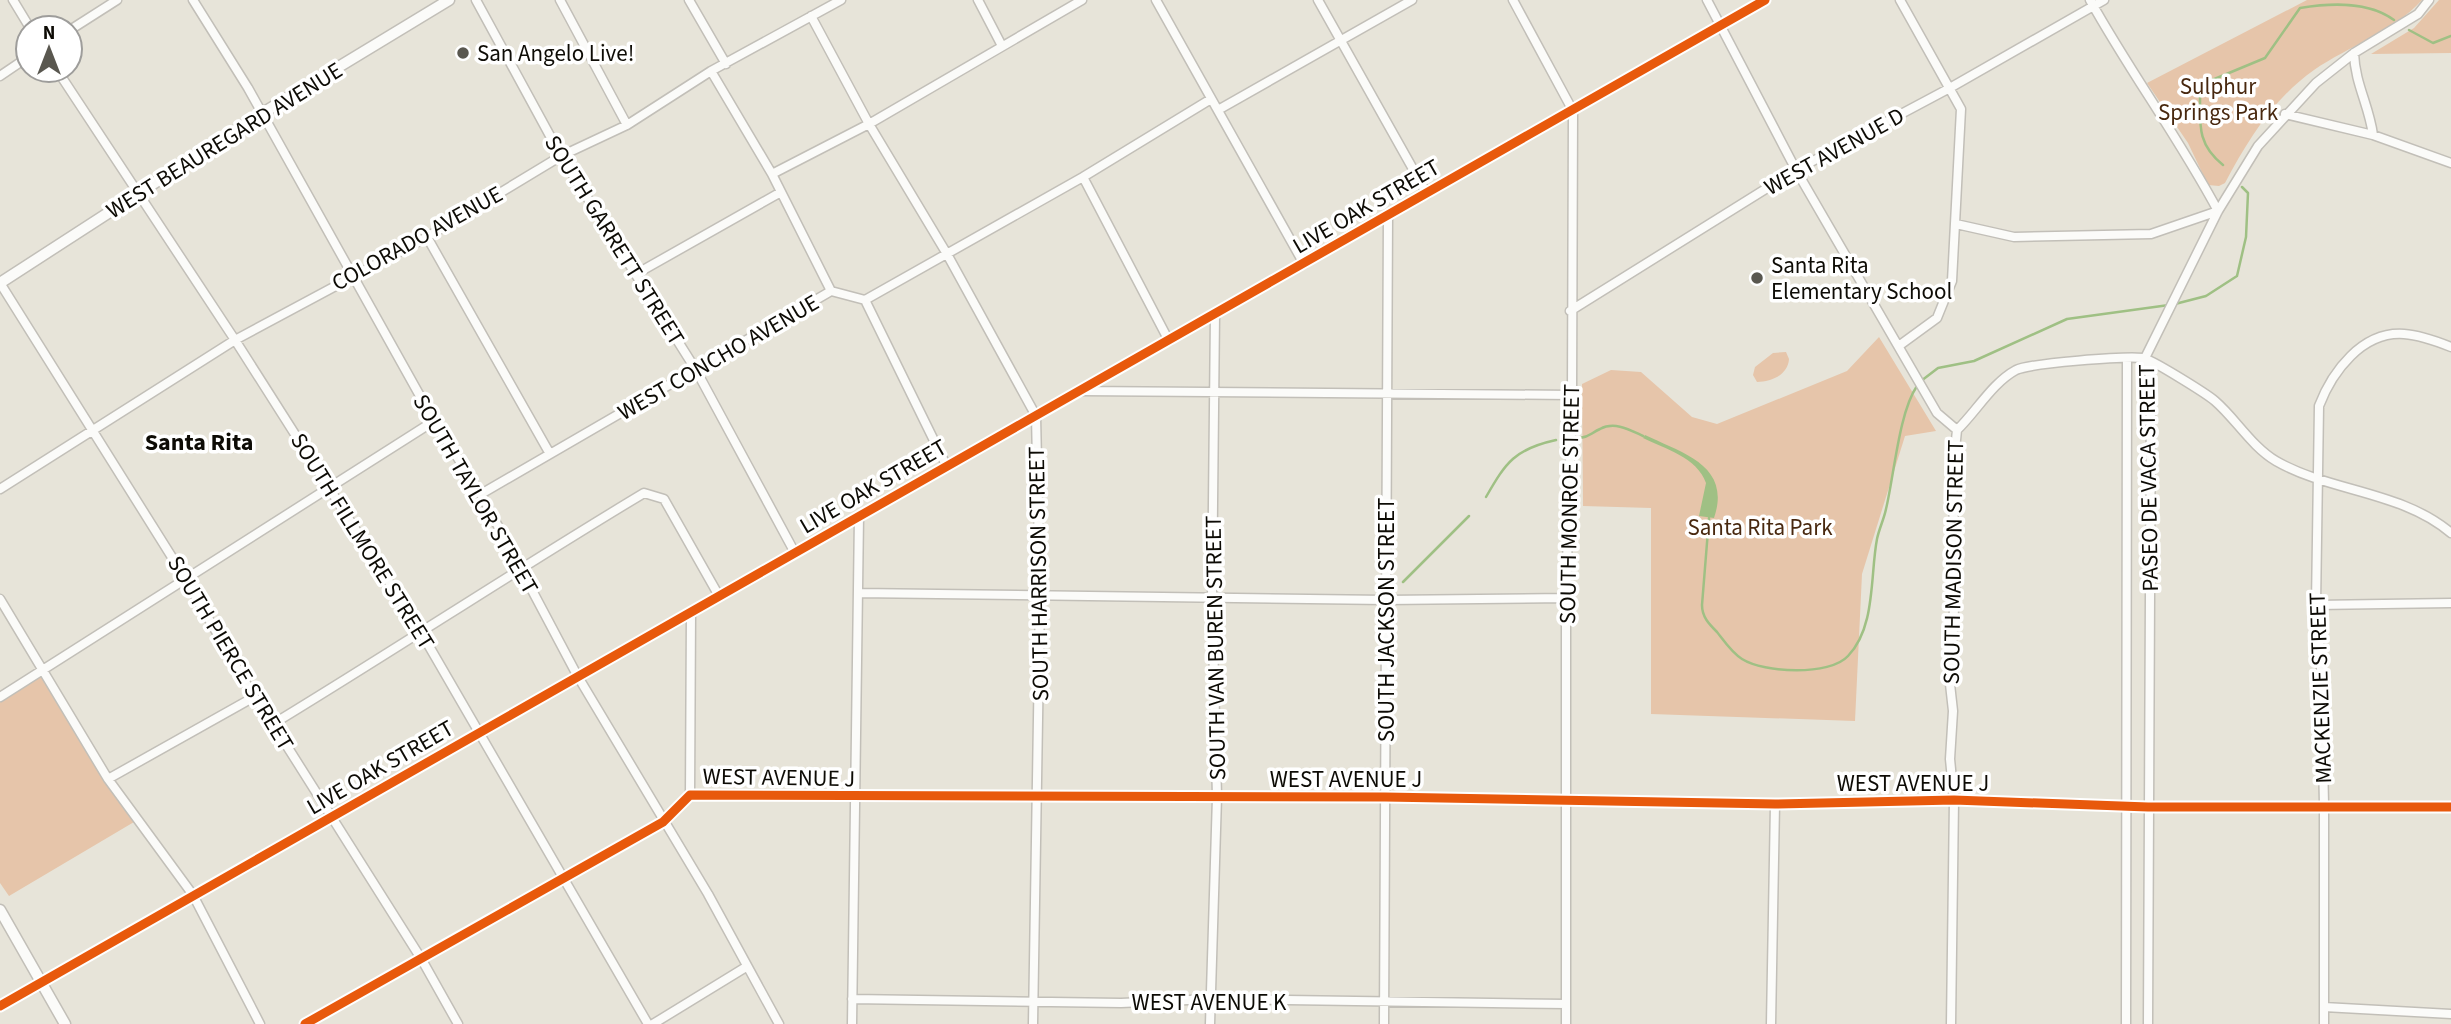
<svg xmlns="http://www.w3.org/2000/svg" width="2451" height="1024" viewBox="0 0 2451 1024" font-family="'Source Sans 3',sans-serif">
<rect width="100%" height="100%" fill="#e7e4d9"/>
<path fill="#e6c5aa" d="M2307,0H2422C2393,32 2349,46 2314,70C2273,99 2248,140 2225,183L2219,186L2208,185L2188,143L2147,83Z
M2439,0H2451V53L2371,54L2414,28Z
M1879,337L1936,431L1905,436L1862,574L1855,721L1651,714V508L1583,506L1582,384L1611,370L1641,372L1692,417L1717,424L1847,371Z
M1786,352L1789,359C1788,375 1771,382 1757,382L1753,375L1755,367L1773,353Z
M41,676L134,822L9,896L0,883V702Z"/>
<path fill="#9fc084" d="M1645,435C1682,453 1732,465 1714,518L1699,516L1706,483C1697,457 1665,449 1643,438Z"/>
<g fill="none" stroke-linecap="round" stroke-linejoin="round">
<path stroke="#9fc084" stroke-width="2.5" d="M2409,30L2433,43L2451,36
M2223,165C2194,142 2201,120 2200,85L2265,58L2300,8C2331,3 2368,1 2394,20
M2175,304L2206,296L2237,276L2246,237L2248,193L2242,187
M1921,381L1938,368L1974,361L2067,319L2169,305
M1580,438C1590,437 1591,433 1600,429C1615,421 1630,430 1643,436
M1486,497C1506,462 1515,449 1556,440
M1709,518L1702,605C1702,617 1709,624 1717,632C1724,641 1732,653 1742,659C1764,673 1830,676 1848,656C1876,627 1870,575 1877,539C1879,529 1884,519 1886,509C1894,476 1899,412 1917,386
M1403,582L1469,516"/>
<g stroke="#c2bfb8" stroke-width="11">
<path id="minor" d="M13,0L30,28
M193,0L248,88L434,421L481,494L577,675L708,894L779,1024
M476,0L561,156L696,370L795,553
M560,0L627,125
M689,0L726,64
M978,0L1002,46
M1156,0L1304,264
M1318,0L1427,194
M1513,0L1573,111L1572,395L1566,598V1024
M1707,0L1796,170L1937,413L1957,430L1952,479L1956,571L1950,684L1953,711L1950,759L1954,800L1951,1024
M811,16L869,124L947,254L1036,416L1040,597L1033,1024
M70,30L117,0
M2354,53C2355,84 2369,105 2373,135
M57,70L235,340L422,634L648,1024
M711,71L772,174L831,291
M0,76L28,57
M1218,110L1412,0
M2285,114L2373,135L2451,163
M772,174L869,124L1082,0
M1083,177L1169,341
M1956,224L2014,237L2151,234L2218,211C2179,138 2130,72 2090,0
M427,237L550,454
M636,274L781,192
M0,283L185,578L254,697L273,724L422,960L458,1024
M865,300L947,467
M1570,311L1796,170L1948,89L2104,0
M1900,345L1937,318L1952,281L1961,109L1900,0
M1081,391L1572,395
M1957,430C1976,412 1992,383 2016,370C2031,363 2125,356 2143,358C2151,359 2207,394 2215,401C2235,418 2252,447 2276,461C2330,492 2402,491 2451,533
M0,489L235,340L427,237L561,156L627,125L711,71L841,0
M481,494L831,291L865,300L1083,177L1211,99
M858,593L1386,600L1566,598
M0,599L108,779L193,895L260,1024
M2316,605L2451,603
M0,697L434,421
M273,724C398,648 519,568 644,493L664,499L719,596
M108,779L254,697
M690,795L691,612
M852,999L1121,1003L1211,999L1566,1004
M0,1006L1765,0
M2324,1007L2451,1014
M305,1024L663,822L690,795L1385,797L1775,804L1954,800L2148,807H2451
M653,1024L746,967
M852,1024L859,516
M1210,1024L1217,797L1212,598L1215,314
M1384,1024L1388,216
M1771,1024L1775,804
M2126,1024L2127,359
M2148,1024L2151,380L2145,358L2218,211L2258,146L2316,83L2354,53L2418,14L2429,0
M2324,1024V804L2321,668L2316,605L2319,406C2332,372 2362,331 2404,334C2420,335 2436,341 2451,347"/>
</g>
<g stroke="#c2bfb8" stroke-width="13">
<path id="tertiary" d="M0,283L261,114L449,0
M0,910L65,1024"/>
</g>
<use href="#minor" stroke="#fbfbf9" stroke-width="8"/>
<use href="#tertiary" stroke="#fbfbf9" stroke-width="10"/>
<g stroke="#fff" stroke-width="13">
<path id="cycleway" d="M0,1006L1765,0
M305,1024L663,822L690,795L1385,797L1775,804L1954,800L2148,807H2451"/>
</g>
<use href="#cycleway" stroke="#e8590c" stroke-width="9"/>
</g>
<g fill="#59574f" stroke="#fff" stroke-width="2.5">
<circle cx="463" cy="53" r="7"/>
<circle cx="1757" cy="278" r="7"/>
</g>
<g text-anchor="middle" stroke-width="7" stroke-linejoin="round" paint-order="stroke">
<g font-size="23" fill="#0d0b05" stroke="#fff" text-anchor="start">
<text x="477" y="61">San Angelo Live!</text>
<text x="1771" y="273">Santa Rita<tspan x="1771" dy="26">Elementary School</tspan></text>
</g>
<g font-size="23" fill="#48280f" stroke="#fff">
<text x="2218" y="94">Sulphur<tspan x="2218" dy="26">Springs Park</tspan></text>
<text x="1760" y="535">Santa Rita Park</text>
</g>
<g font-size="23" fill="#0d0b05" stroke="#fff">
<text transform="translate(224 140) rotate(-32)" y="8">WEST BEAUREGARD AVENUE</text>
<text transform="translate(1834 151) rotate(-29)" y="8">WEST AVENUE D</text>
<text transform="translate(1366 206) rotate(-30)" y="8">LIVE OAK STREET</text>
<text transform="translate(417 238) rotate(-29)" y="8">COLORADO AVENUE</text>
<text transform="translate(615 240) rotate(58)" y="8">SOUTH GARRETT STREET</text>
<text transform="translate(718 357) rotate(-30)" y="8">WEST CONCHO AVENUE</text>
<text transform="translate(2148 478) rotate(-91)" y="8">PASEO DE VACA STREET</text>
<text transform="translate(873 486) rotate(-30)" y="8">LIVE OAK STREET</text>
<text transform="translate(476 494) rotate(60)" y="8">SOUTH TAYLOR STREET</text>
<text transform="translate(1569 504) rotate(-89)" y="8">SOUTH MONROE STREET</text>
<text transform="translate(363 541) rotate(58)" y="8">SOUTH FILLMORE STREET</text>
<text transform="translate(1953 562) rotate(-89)" y="8">SOUTH MADISON STREET</text>
<text transform="translate(1038 574) rotate(-91)" y="8">SOUTH HARRISON STREET</text>
<text transform="translate(1386 620) rotate(-90)" y="8">SOUTH JACKSON STREET</text>
<text transform="translate(1215 648) rotate(-91)" y="8">SOUTH VAN BUREN STREET</text>
<text transform="translate(231 653) rotate(59)" y="8">SOUTH PIERCE STREET</text>
<text transform="translate(2320 688) rotate(-92)" y="8">MACKENZIE STREET</text>
<text transform="translate(380 767) rotate(-30)" y="8">LIVE OAK STREET</text>
<text transform="translate(779 777) rotate(1)" y="8">WEST AVENUE J</text>
<text x="1346" y="787">WEST AVENUE J</text>
<text x="1913" y="791">WEST AVENUE J</text>
<text x="1209" y="1010">WEST AVENUE K</text>
</g>
<g font-size="24" font-weight="bold" fill="#0d0b05" stroke="#fff">
<text x="199" y="450">Santa Rita</text>
</g>
</g>
<g transform="translate(49 49)"><circle r="33" fill="#ffffff" stroke="#9e9d9b" stroke-width="2"/>
<path d="M0-5L12 26L0 18L-12 26Z" fill="#59574f"/>
<text y="-10" font-size="19" font-weight="bold" text-anchor="middle" fill="#0d0b05">N</text>
</g>
</svg>
